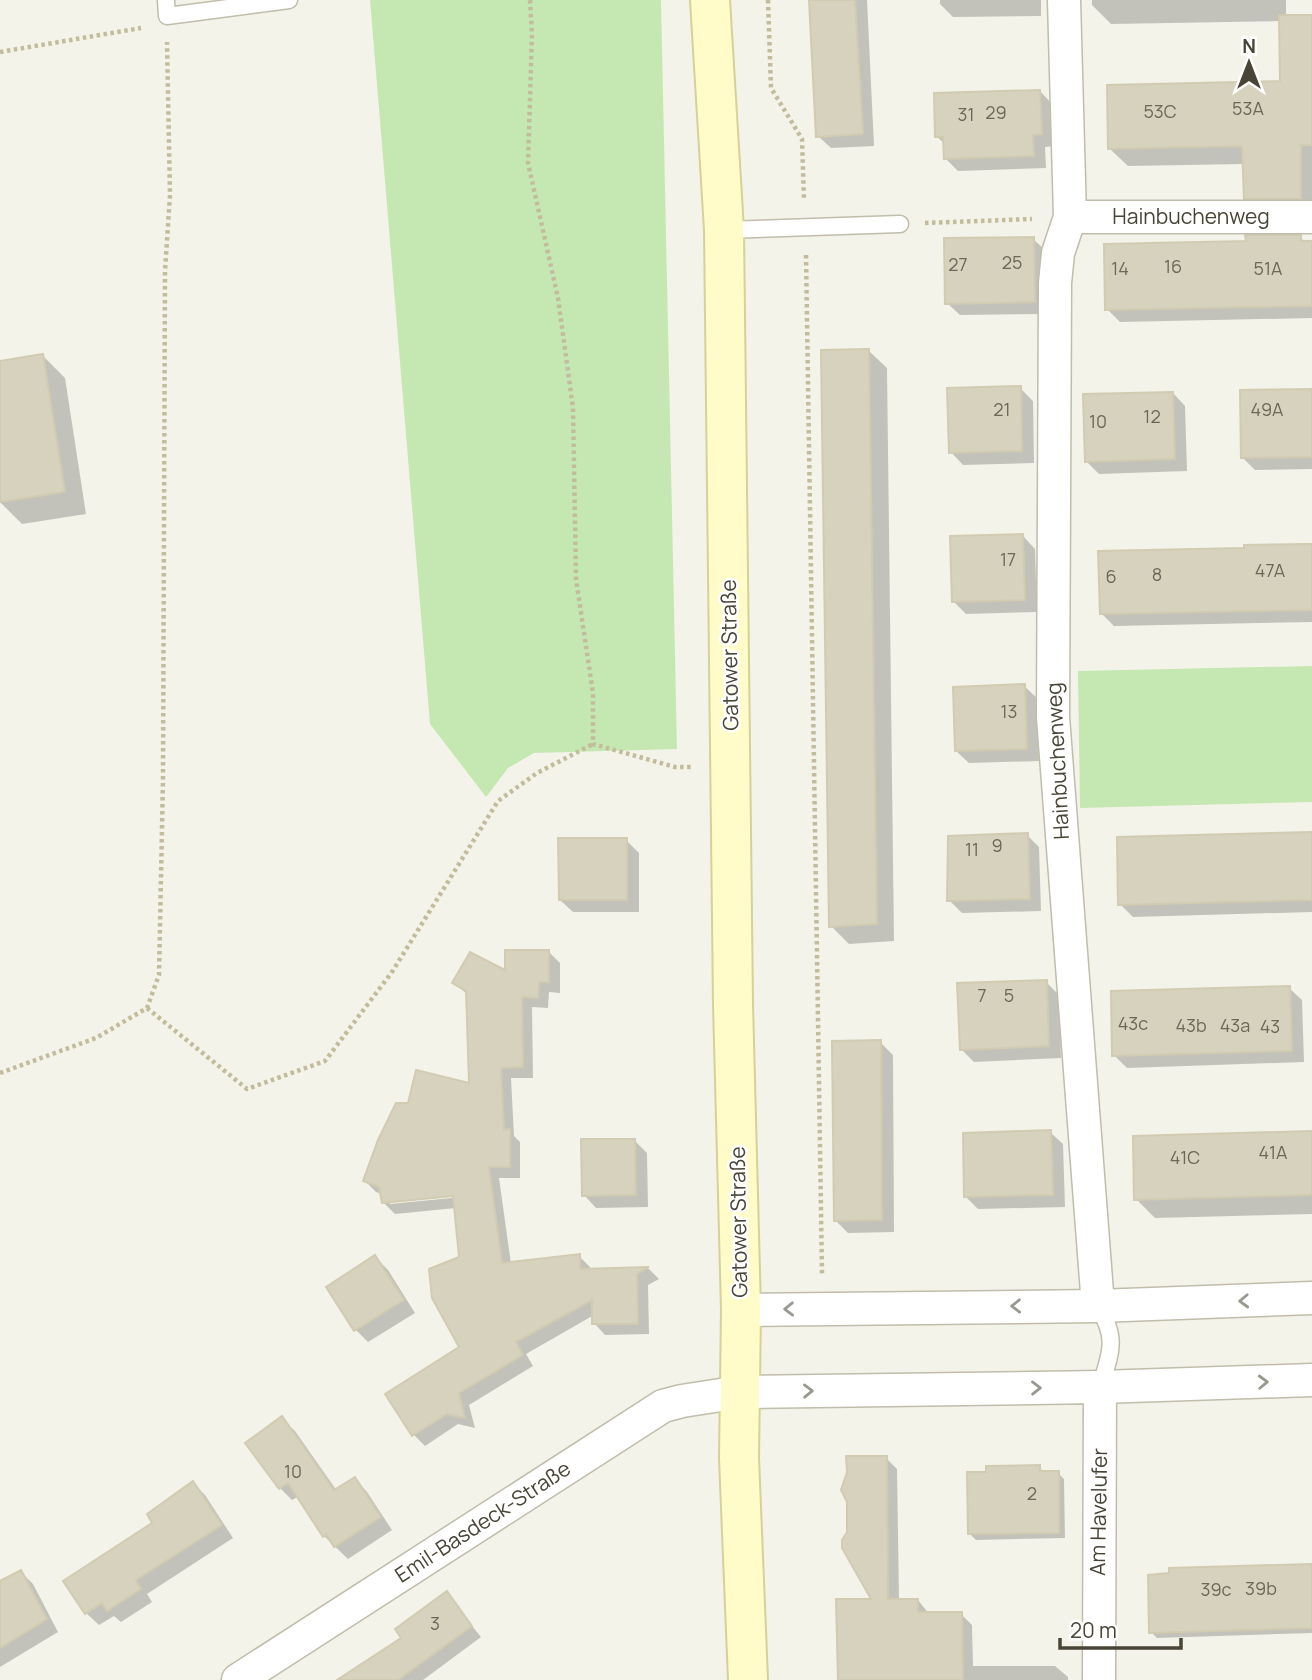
<svg xmlns="http://www.w3.org/2000/svg" width="1312" height="1680" viewBox="0 0 1312 1680" font-family="Manrope,sans-serif">
<rect width="100%" height="100%" fill="#f4f3e9"/>
<path fill="#c5e8b2" d="M370,0H661L677,749L534,753L508,768L486,797L430,724Z
M1312,666V802L1080,808L1078,671Z"/>
<path fill="#0003" fill-rule="evenodd" d="M811,0H867L874,146L831,148L818,136Z
M940,0H1041V16L953,17L940,4Z
M1092,0H1286V17L1312,16V216H1264L1246,198L1244,164L1128,166L1110,149L1282,83L1281,21L1111,24L1092,5Z
M1040,91L1052,104L1054,146L1045,147L1046,168L958,171L945,158V144L936,136Z
M1300,237L1306,243H1312V318L1120,322L1107,309L1248,243Z
M1033,239L1046,251L1047,314L960,315L947,303Z
M869,351L887,368L894,941L849,944L831,926Z
M43,356L65,378L86,514L22,524L0,502V363Z
M1020,388L1033,401L1034,463L963,465L951,452Z
M1312,391V469L1255,470L1243,458Z
M1173,393L1185,406L1187,471L1099,474L1086,461Z
M1023,536L1035,549L1037,612L966,614L953,601Z
M1312,545V622L1114,626L1101,613L1246,550Z
M1024,686L1037,698L1039,761L969,763L956,751Z
M1312,834V912L1133,917L1120,904Z
M1027,835L1039,847L1041,911L962,913L949,900Z
M626,840L639,853V912H573L560,900Z
M548,951L560,963V993L549,992L548,1008L532,1007L533,1078H511L514,1136L520,1142V1178H499L511,1264L579,1256L590,1267V1270L649,1269L659,1279L648,1285L649,1334L605,1335L594,1323V1315L526,1354L533,1366L469,1405L475,1428L458,1424L425,1446L414,1435L388,1395L461,1348L460,1259L456,1208L395,1214L384,1203L382,1194L376,1192L365,1181L409,1105L471,1085L468,995L454,983L506,973ZM461,1194L462,1197L390,1204V1201Z
M1046,982L1059,995L1061,1058L974,1062L961,1049Z
M1289,988L1302,1000L1304,1062L1127,1068L1114,1055Z
M880,1042L893,1055L894,1232L848,1233L835,1220Z
M1050,1132L1063,1144L1065,1207L978,1209L966,1197Z
M1312,1133V1214L1155,1218L1136,1199Z
M634,1140L647,1153L648,1207L596,1208L584,1195Z
M375,1257L388,1270L415,1313L368,1342L356,1330Z
M282,1419L295,1431L337,1491L355,1479L367,1492L392,1530L348,1559L324,1536L299,1496L292,1500L280,1488Z
M886,1458L897,1469L899,1600H918L929,1614H961L972,1625L973,1666H1055L1068,1677V1680H840L874,1601Z
M1039,1467L1045,1473H1058L1064,1479L1065,1538L976,1540L970,1534Z
M193,1483L205,1495L233,1538L147,1594L152,1602L121,1622L114,1616L99,1625L86,1613L155,1523Z
M1312,1565V1633L1157,1638L1151,1632Z
M21,1572L33,1584L58,1632L0,1667V1583Z
M446,1594L481,1637L423,1680H381L403,1638Z"/>
<path fill="#d6d2be" stroke="#d1cbb1" stroke-width="2" d="M809,0H855L863,134L816,137Z
M1279,15H1312V145H1301V199H1244L1242,146L1108,149L1107,85L1280,81Z
M1040,90L1042,134L1033,135L1034,156L944,159L943,137H935L934,93Z
M1245,235H1301V241H1312V306L1105,310L1104,244L1246,241Z
M1034,237L1035,302L945,304L944,238Z
M869,349L877,924L829,927L821,350Z
M43,354L65,492L0,502V361Z
M1021,386L1022,451L949,453L947,388Z
M1312,389V457L1241,458L1240,390Z
M1173,392L1175,459L1085,462L1083,394Z
M1023,534L1025,600L952,602L950,536Z
M1312,544V610L1100,614L1098,551L1244,548V545Z
M1025,684L1027,749L955,751L953,687Z
M1312,832V900L1118,905L1117,837Z
M1028,833L1030,899L947,901L948,836Z
M558,838H627V900H559Z
M505,950H549V982H539L538,998L522,997L523,1067L501,1068L504,1130L510,1129V1167H489L502,1263L580,1254V1269L649,1267L637,1274L638,1324H592V1300L516,1342L523,1355L459,1393L465,1418L447,1414L412,1436L385,1394L459,1347L432,1298L429,1269L459,1257L453,1196L382,1203L379,1187L363,1181L378,1140L396,1103H408L416,1070L469,1083L466,991L452,983L470,952L505,970Z
M1047,980L1049,1046L960,1050L957,983Z
M1290,986L1292,1051L1112,1056L1111,991Z
M881,1040L882,1220L834,1221L832,1041Z
M1051,1130L1053,1195L964,1197L963,1133Z
M1312,1131V1195L1134,1200L1133,1136Z
M581,1139H635L636,1195L582,1196Z
M375,1255L404,1300L354,1331L326,1287Z
M282,1416L334,1490L355,1477L381,1517L334,1547L326,1534L323,1537L288,1483L279,1489L245,1443Z
M846,1456H887L888,1599H918V1612H962L963,1680H838L836,1599H871L842,1548V1540L847,1532V1502L841,1490L847,1472Z
M1040,1465V1471H1059V1533L968,1534L967,1472H986V1466Z
M193,1481L222,1525L136,1580L141,1589L107,1611L102,1603L85,1614L63,1581L152,1523L147,1514Z
M1312,1564V1628L1149,1633L1148,1575L1169,1573V1568Z
M21,1570L47,1619L0,1648V1581Z
M447,1591L472,1626L398,1680H337L401,1638L395,1629Z"/>
<g fill="none" stroke-linecap="round" stroke-linejoin="round">
<g stroke="#c0bdab" stroke-width="19">
<path id="lane" d="M166,0L167,16L289,0
M724,230L900,224
M1098,1306C1118,1339 1111,1352 1100,1387"/>
</g>
<g stroke="#c0bdab" stroke-width="35">
<path id="street" d="M1064,0L1070,217L1058,253L1055,283L1053,717L1098,1306
M1070,217H1312
M741,1310L1098,1306L1312,1298
M238,1680L663,1406L682,1401L740,1392L1100,1387L1312,1380
M1099,1680L1100,1387"/>
</g>
<g stroke="#d4d199" stroke-width="42">
<path id="secondary" d="M710,0L724,230L733,1004L741,1310L739,1458L748,1680"/>
</g>
<path stroke="#c2bc9c" stroke-width="4.5" stroke-dasharray="3.5 3.5" stroke-linecap="butt" d="M530,0L532,34L528,163L558,298L573,408L576,579L593,693V744L675,767H692
M768,0L771,88L802,139L804,201
M0,52L141,28
M925,223L1032,219
M806,255L822,1274
M147,1008L247,1089L325,1061L392,972L498,801L537,773L593,744
M0,1073L96,1038L147,1008L159,975L163,779L165,271L170,195L167,42"/>
<use href="#lane" stroke="#fff" stroke-width="16"/>
<use href="#street" stroke="#fff" stroke-width="32"/>
<use href="#secondary" stroke="#fffcc9" stroke-width="38"/>
</g>
<defs><path id="oneway-chevron" d="M-2-3.5L2.5 0L-2 3.5" fill="none" stroke-width="1.6" stroke-linecap="round" stroke-linejoin="round" transform="scale(1.75)"/></defs>
<g stroke="#9a9991">
<use href="#oneway-chevron" transform="translate(1244 1301) rotate(178)"/>
<use href="#oneway-chevron" transform="translate(1016 1306) rotate(179)"/>
<use href="#oneway-chevron" transform="translate(789 1309) rotate(179)"/>
<use href="#oneway-chevron" transform="translate(1263 1382) rotate(-2)"/>
<use href="#oneway-chevron" transform="translate(1036 1388) rotate(-1)"/>
<use href="#oneway-chevron" transform="translate(808 1391) rotate(-1)"/>
</g>
<g text-anchor="middle" stroke-width="5" stroke-linejoin="round" paint-order="stroke">
<g font-size="18" fill="#6c6859">
<text x="1248" y="115">53A</text>
<text x="1160" y="118">53C</text>
<text x="996" y="119">29</text>
<text x="966" y="121">31</text>
<text x="1012" y="269">25</text>
<text x="958" y="271">27</text>
<text x="1173" y="273">16</text>
<text x="1120" y="275">14</text>
<text x="1268" y="275">51A</text>
<text x="1002" y="416">21</text>
<text x="1267" y="416">49A</text>
<text x="1152" y="423">12</text>
<text x="1098" y="428">10</text>
<text x="1008" y="566">17</text>
<text x="1270" y="577">47A</text>
<text x="1157" y="581">8</text>
<text x="1111" y="583">6</text>
<text x="1009" y="718">13</text>
<text x="997" y="852">9</text>
<text x="972" y="856">11</text>
<text x="982" y="1002">7</text>
<text x="1009" y="1002">5</text>
<text x="1133" y="1030">43c</text>
<text x="1191" y="1032">43b</text>
<text x="1235" y="1032">43a</text>
<text x="1270" y="1033">43</text>
<text x="1273" y="1159">41A</text>
<text x="1185" y="1164">41C</text>
<text x="293" y="1478">10</text>
<text x="1032" y="1500">2</text>
<text x="1261" y="1595">39b</text>
<text x="1216" y="1596">39c</text>
<text x="435" y="1630">3</text>
</g>
<g font-size="21" fill="#484537" stroke="#fff">
<text x="1191" y="224">Hainbuchenweg</text>
<text transform="translate(730 655) rotate(-91)" y="7">Gatower Straße</text>
<text transform="translate(1058 761) rotate(-93)" y="7">Hainbuchenweg</text>
<text transform="translate(739 1222) rotate(-91)" y="7">Gatower Straße</text>
<text transform="translate(1099 1512) rotate(-89)" y="7">Am Havelufer</text>
<text transform="translate(483 1522) rotate(-33)" y="7">Emil-Basdeck-Straße</text>
</g>
</g>
<g transform="translate(1249 63)" stroke="#ffffff" stroke-width="5" paint-order="stroke">
<path d="M0-5L12 26L0 18L-12 26Z" fill="#484537"/>
<text y="-10" font-size="19" font-weight="bold" text-anchor="middle" fill="#484537">N</text>
</g>
<path d="M1060 1638v10h121v-10" fill="none" stroke="#484537" stroke-width="3.5"/>
<text x="1070" y="1638" font-size="21" fill="#484537" stroke="#ffffff" stroke-width="5" paint-order="stroke">20 m</text>
</svg>
